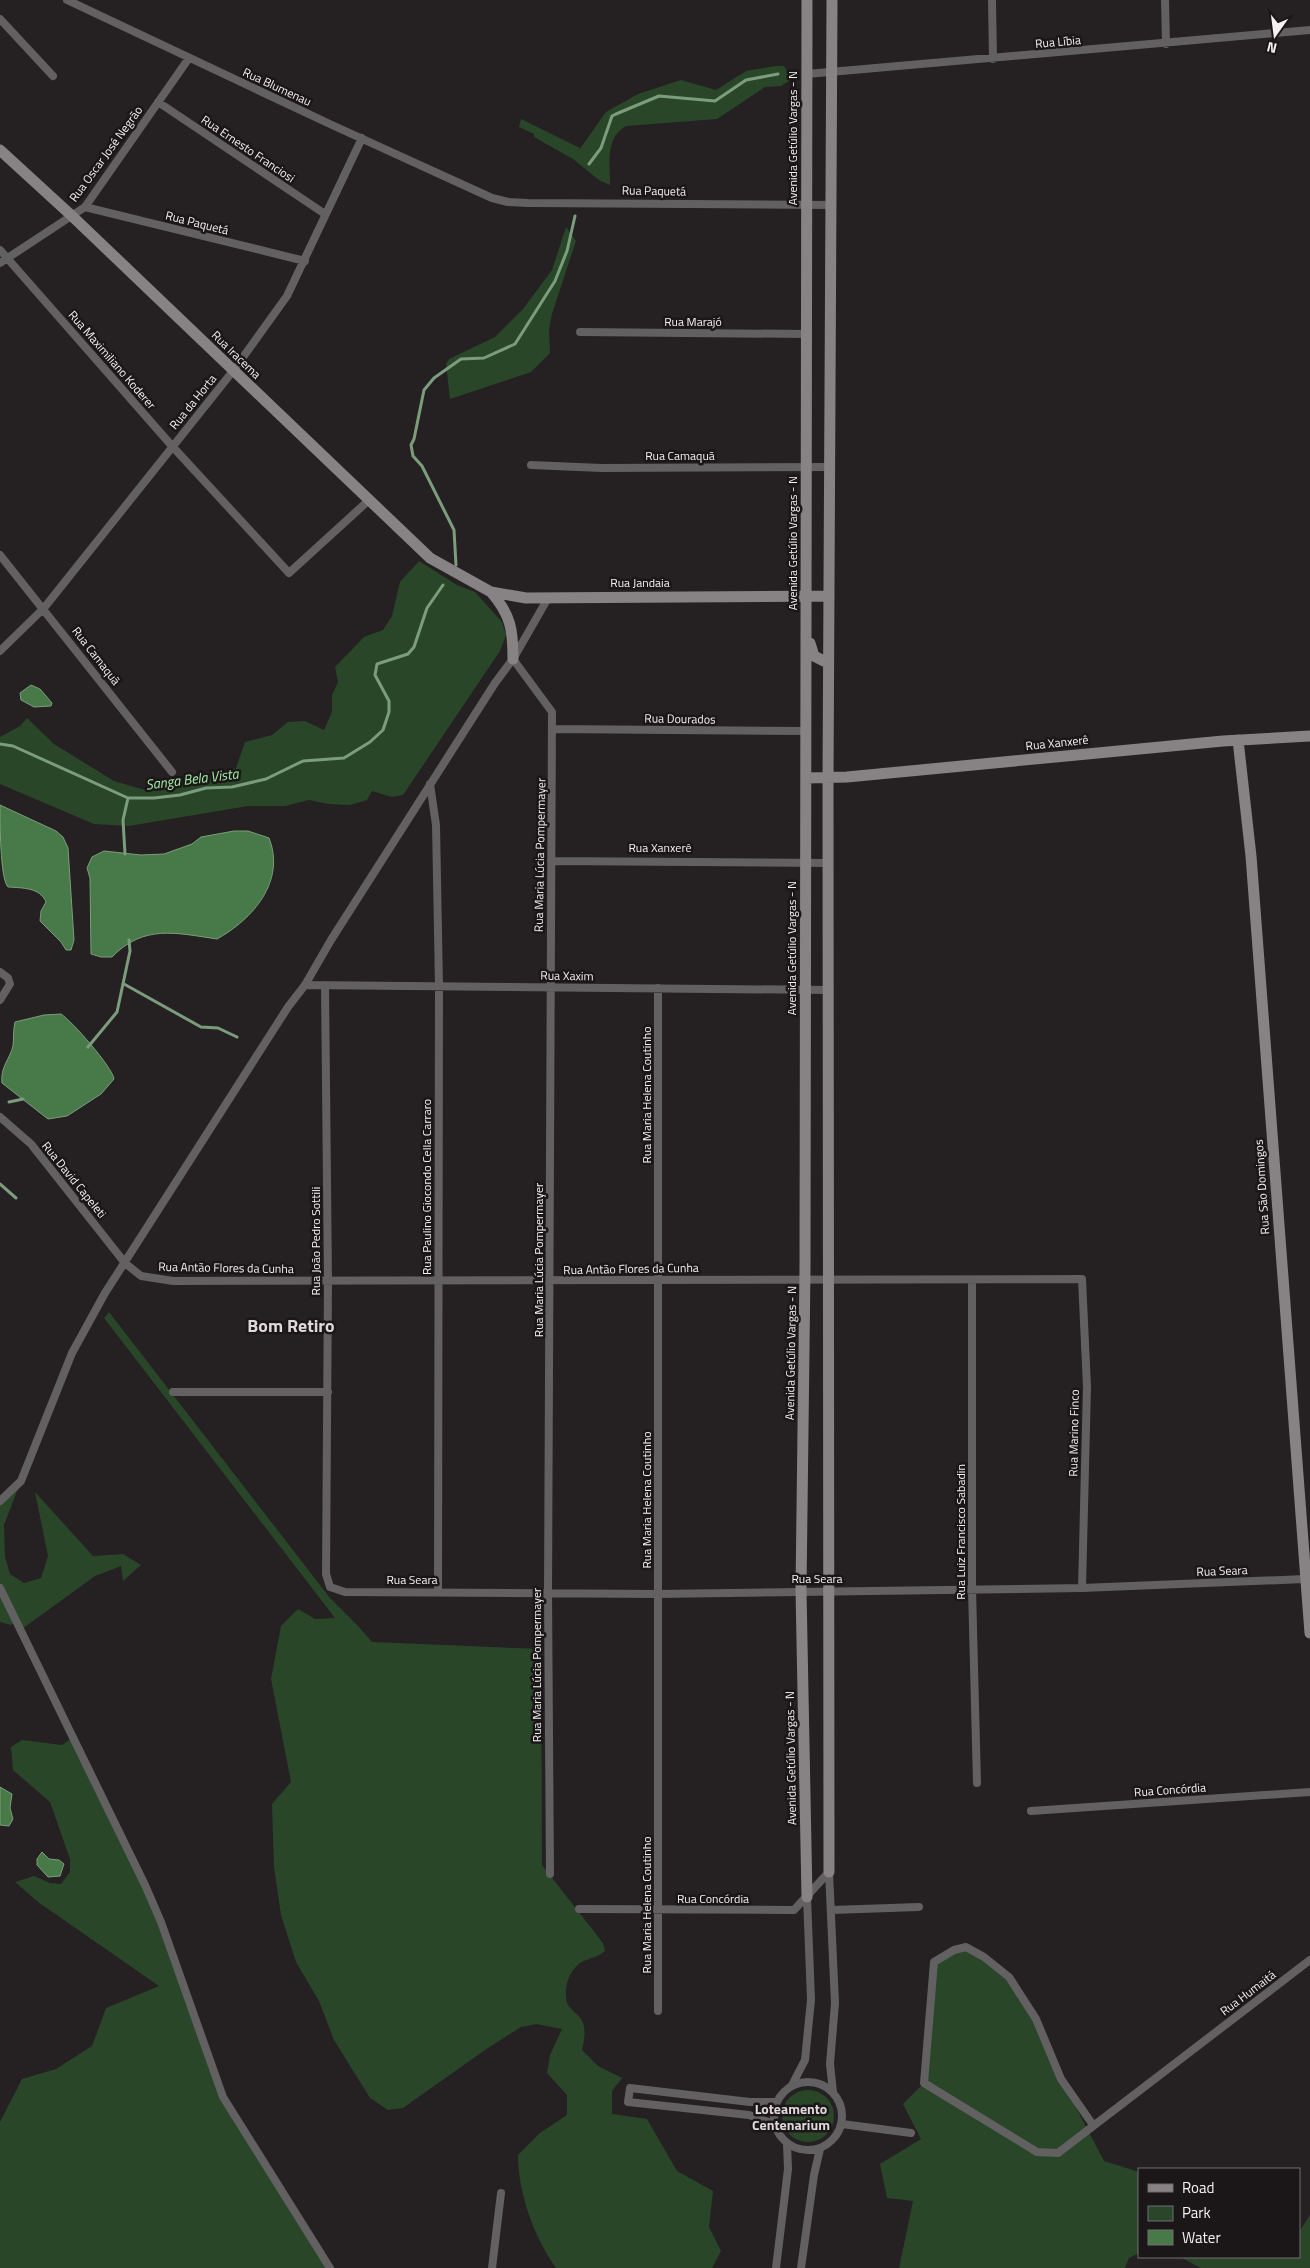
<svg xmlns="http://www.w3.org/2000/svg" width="1310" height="2268" viewBox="0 0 1310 2268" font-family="'Titillium Web',sans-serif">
<rect width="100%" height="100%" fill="#252022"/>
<path fill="#294629" d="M776,66H784L792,79L781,86L765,87L717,119L626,126C605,138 610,164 610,185L599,180L573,159L534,137V134L519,127L521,119L580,148L577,153L606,112L638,94L681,80L716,90L746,71Z
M566,227L576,241L552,314L549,329L550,353L531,372L450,399L446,364L449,359L495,337L523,309L552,270Z
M419,561L457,585L475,592L502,622L506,635L500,651L403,795L392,797L372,791L367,800L350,805L328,804L309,800L285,806H248L129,826L94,824L0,784V737L20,726L27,718L54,744L114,781L145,790L190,778L220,775L236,768L245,742L272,735L288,722L305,721L324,730L332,712V695L338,682L335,667L364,637L383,630L392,616L400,582Z
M109,1312L330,1598L359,1627L372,1642L541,1649L542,1865L603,1943L605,1951C595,1960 584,1957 575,1968C567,1976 563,1994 568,2005C572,2011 581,2016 583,2023C586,2032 584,2041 582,2050L598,2066L622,2078L612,2091V2114L647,2119L677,2171L713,2191L709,2227L721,2251L712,2268H556C534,2237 518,2193 518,2155L540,2133L567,2115V2095L547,2073L550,2055L562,2029L537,2024L521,2027L485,2050L403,2108L388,2110L370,2098L334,2040L319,2001L296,1962L281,1915L274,1867L272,1804L291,1782L271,1679L281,1626L298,1609L315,1619L335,1618L104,1318Z
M21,1481L4,1525L5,1557L10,1574L24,1583L41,1578L48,1556L35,1492L93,1556L123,1554L141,1565L123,1581L121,1566L95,1576L22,1629L17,1620L11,1625L0,1622V1501Z
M73,1737L145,1885L223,2097L330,2268H0V2122L22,2079L56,2069L92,2046L106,2008L159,1986L38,1902L15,1882L34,1876L50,1883L61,1884L70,1872V1859L50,1802L13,1770L11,1747L22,1740L62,1745Z
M966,1947L1009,1977L1036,2018L1061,2079L1104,2161L1139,2172V2253L1129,2258L1125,2268H899L913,2201L887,2198L880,2164L921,2139L903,2104L924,2083L934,1962Z
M782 2116a26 26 0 1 1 52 0a26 26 0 1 1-52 0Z
M1310,2215V2268H1201L1180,2257H1299V2232Z"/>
<path fill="#487949" stroke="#7c9d7c" d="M31,685L40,689L52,703L51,706L34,707L21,700L20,693Z
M0,805L56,831L63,837L68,848L74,940L71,950H66L61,942L40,921L41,911L46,902C40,887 21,888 8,887C0,879 0,821 0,805Z
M234,831H248L269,838C286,881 253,919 217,939C176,933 144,924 112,957H101L91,954L90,878L87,868L92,857L104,851L141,855L164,854L192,844L201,837Z
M61,1014C72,1021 113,1068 114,1079L101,1094L67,1116L48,1119L2,1083C0,1067 10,1059 13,1046C14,1038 13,1030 15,1022L44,1015Z
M0,1787L12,1794L10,1808L13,1819L9,1826L0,1825Z
M42,1852L49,1859L59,1860L64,1864L60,1876L48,1877L37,1865V1859Z"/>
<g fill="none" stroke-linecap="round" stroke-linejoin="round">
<path stroke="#7c9d7c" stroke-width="3" d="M589,164L601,148L612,116L616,114L659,96L715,101L746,80L778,74
M456,565L454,530L422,466L413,456L411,445L414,439L424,390L434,378L461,359L484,358L515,344L555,281L567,251L575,216
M0,744L13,746L128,798H154L180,795L206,788L232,787L266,779L303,761L344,758L370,742L383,730L389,712V701L375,675L377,664L408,654L414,647L427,608L443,585
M125,854L123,820L128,798
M124,984L201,1027L218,1028L237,1037
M88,1047L117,1012L130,951L129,940
M9,1102L23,1099
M0,1184L16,1198"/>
<path stroke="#626061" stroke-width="8" d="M67,0L332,125L492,198L508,202L528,203L831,205
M992,0L993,59
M1165,0L1166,44
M0,19L53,76
M807,74L1310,30
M158,102L325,214
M85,207L305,261
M0,250L172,446L289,573L368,501
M0,263L85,207L189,58
M580,332L806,334
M531,465L601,468L830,467
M0,555L172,772
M0,651L44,608L233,371L287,296L362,138
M513,659L552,712L548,1592L550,1874
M552,729L807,731
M430,784L436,825L439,986L438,1591
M551,861L828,863
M0,972L8,978L10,984L0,1000
M305,985L828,990
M325,985L328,1281L326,1574L330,1587L345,1592L658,1594L1082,1588L1305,1579
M658,988V2011
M0,1117L31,1144L125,1263L141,1276L173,1281L1082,1279L1087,1387L1082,1588
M972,1280V1589L977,1783
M173,1392H328
M0,1501L21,1481L72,1353L105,1293L288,1007L305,985L331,940L495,683L513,659L548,598
M0,1588L145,1885L161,1922L223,2097L330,2268
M1031,1811L1310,1792
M829,1872L835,2003L830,2064L833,2092
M579,1909L794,1910L829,1872
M831,1910L919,1907
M774 2116a34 34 0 1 1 68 0a34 34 0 1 1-68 0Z
M792,2085L805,2060L811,2000L807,1897
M774,2124L749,2115L628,2102L630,2088L750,2102H776
M842,2124L911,2133
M1093,2125L1061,2079L1036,2019L1009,1977L984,1957L966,1947L954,1950L934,1962L924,2083L1037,2152L1058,2153L1310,1960
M492,2268L501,2193
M776,2268L788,2169L787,2144
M801,2268L814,2175L820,2149"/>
<path stroke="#878384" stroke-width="11" d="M807,0L805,1269L801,1590L807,1897
M0,150L72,216L430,558L491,592L526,598L829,596
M491,592C511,615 513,630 513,659
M810,643L814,656L828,663
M1238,740L1251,856L1310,1633
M806,778L847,777L1223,741L1310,736
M829,1872L828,783L832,0"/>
</g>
<g text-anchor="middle" stroke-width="5" stroke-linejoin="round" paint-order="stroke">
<g font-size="12" fill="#f4f1f2" stroke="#1b1719">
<text transform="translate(1058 42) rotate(-5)" y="4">Rua Líbia</text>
<text transform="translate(277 87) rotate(25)" y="4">Rua Blumenau</text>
<text transform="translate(793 138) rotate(-90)" y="4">Avenida Getúlio Vargas - N</text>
<text transform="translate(248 149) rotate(34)" y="4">Rua Ernesto Franciosi</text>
<text transform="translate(106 154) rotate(-54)" y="4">Rua Oscar José Negrão</text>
<text transform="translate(654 191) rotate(1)" y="4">Rua Paquetá</text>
<text transform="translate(197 223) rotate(14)" y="4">Rua Paquetá</text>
<text x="693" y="326">Rua Marajó</text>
<text transform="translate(236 355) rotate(44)" y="4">Rua Iracema</text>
<text transform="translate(112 360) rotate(49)" y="4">Rua Maximiliano Koderer</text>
<text transform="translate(193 402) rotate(-51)" y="4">Rua da Horta</text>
<text x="680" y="460">Rua Camaquã</text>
<text transform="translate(793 543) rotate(-90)" y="4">Avenida Getúlio Vargas - N</text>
<text x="640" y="587">Rua Jandaia</text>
<text transform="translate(96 656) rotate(52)" y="4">Rua Camaquã</text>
<text transform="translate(680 719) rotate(1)" y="4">Rua Dourados</text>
<text transform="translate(1057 743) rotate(-6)" y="4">Rua Xanxerê</text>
<text x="660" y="852">Rua Xanxerê</text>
<text transform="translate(540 855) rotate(-89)" y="4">Rua Maria Lúcia Pompermayer</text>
<text transform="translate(792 948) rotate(-90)" y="4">Avenida Getúlio Vargas - N</text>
<text transform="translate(567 976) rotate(1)" y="4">Rua Xaxim</text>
<text transform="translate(647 1095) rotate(-90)" y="4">Rua Maria Helena Coutinho</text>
<text transform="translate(74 1180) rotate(51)" y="4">Rua David Capeleti</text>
<text transform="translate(427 1187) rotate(-90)" y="4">Rua Paulino Giocondo Cella Carraro</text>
<text transform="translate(1262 1187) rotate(-94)" y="4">Rua São Domingos</text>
<text transform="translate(316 1241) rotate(-90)" y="4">Rua João Pedro Sottili</text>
<text transform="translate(539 1260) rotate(-90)" y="4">Rua Maria Lúcia Pompermayer</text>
<text transform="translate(226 1268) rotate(1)" y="4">Rua Antão Flores da Cunha</text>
<text transform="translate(631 1269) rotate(-1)" y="4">Rua Antão Flores da Cunha</text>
<text transform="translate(791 1353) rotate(-89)" y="4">Avenida Getúlio Vargas - N</text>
<text transform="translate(1074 1433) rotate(-89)" y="4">Rua Marino Finco</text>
<text transform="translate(647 1500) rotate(-90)" y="4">Rua Maria Helena Coutinho</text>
<text transform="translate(961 1532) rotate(-90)" y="4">Rua Luiz Francisco Sabadin</text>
<text transform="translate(1222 1571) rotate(-2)" y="4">Rua Seara</text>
<text x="817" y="1583">Rua Seara</text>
<text x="412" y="1584">Rua Seara</text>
<text transform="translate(537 1665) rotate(-90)" y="4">Rua Maria Lúcia Pompermayer</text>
<text transform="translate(791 1758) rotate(-91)" y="4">Avenida Getúlio Vargas - N</text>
<text transform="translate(1170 1790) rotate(-4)" y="4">Rua Concórdia</text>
<text x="713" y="1903">Rua Concórdia</text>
<text transform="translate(647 1905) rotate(-90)" y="4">Rua Maria Helena Coutinho</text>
<text transform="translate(1248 1993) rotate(-37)" y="4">Rua Humaitá</text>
</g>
<g font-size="14" font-style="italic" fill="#a4eda5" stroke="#1b1719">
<text transform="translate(192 779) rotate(-7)" y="5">Sanga Bela Vista</text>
</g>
<g font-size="14" font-weight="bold" fill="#ded8da" stroke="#1b1719">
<text x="791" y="2114">Loteamento<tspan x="791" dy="16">Centenarium</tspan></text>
</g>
<g font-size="18" font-weight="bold" fill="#ded8da" stroke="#1b1719">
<text x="291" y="1332">Bom Retiro</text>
</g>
</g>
<rect x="1138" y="2168" width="162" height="90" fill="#1b1719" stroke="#726e70"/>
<rect x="1148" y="2184" width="25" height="8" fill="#878384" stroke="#726e70"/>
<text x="1182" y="2193" font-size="15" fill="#f4f1f2">Road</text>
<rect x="1148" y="2206" width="25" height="15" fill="#294629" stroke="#726e70"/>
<text x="1182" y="2218" font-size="15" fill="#f4f1f2">Park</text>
<rect x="1148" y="2230" width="25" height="15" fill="#487949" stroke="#726e70"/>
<text x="1182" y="2243" font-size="15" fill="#f4f1f2">Water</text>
<g transform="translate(1275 35) rotate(194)" stroke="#1b1719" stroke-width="4" paint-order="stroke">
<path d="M0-4L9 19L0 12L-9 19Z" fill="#f4f1f2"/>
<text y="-8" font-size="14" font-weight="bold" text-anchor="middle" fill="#f4f1f2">N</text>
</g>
</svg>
